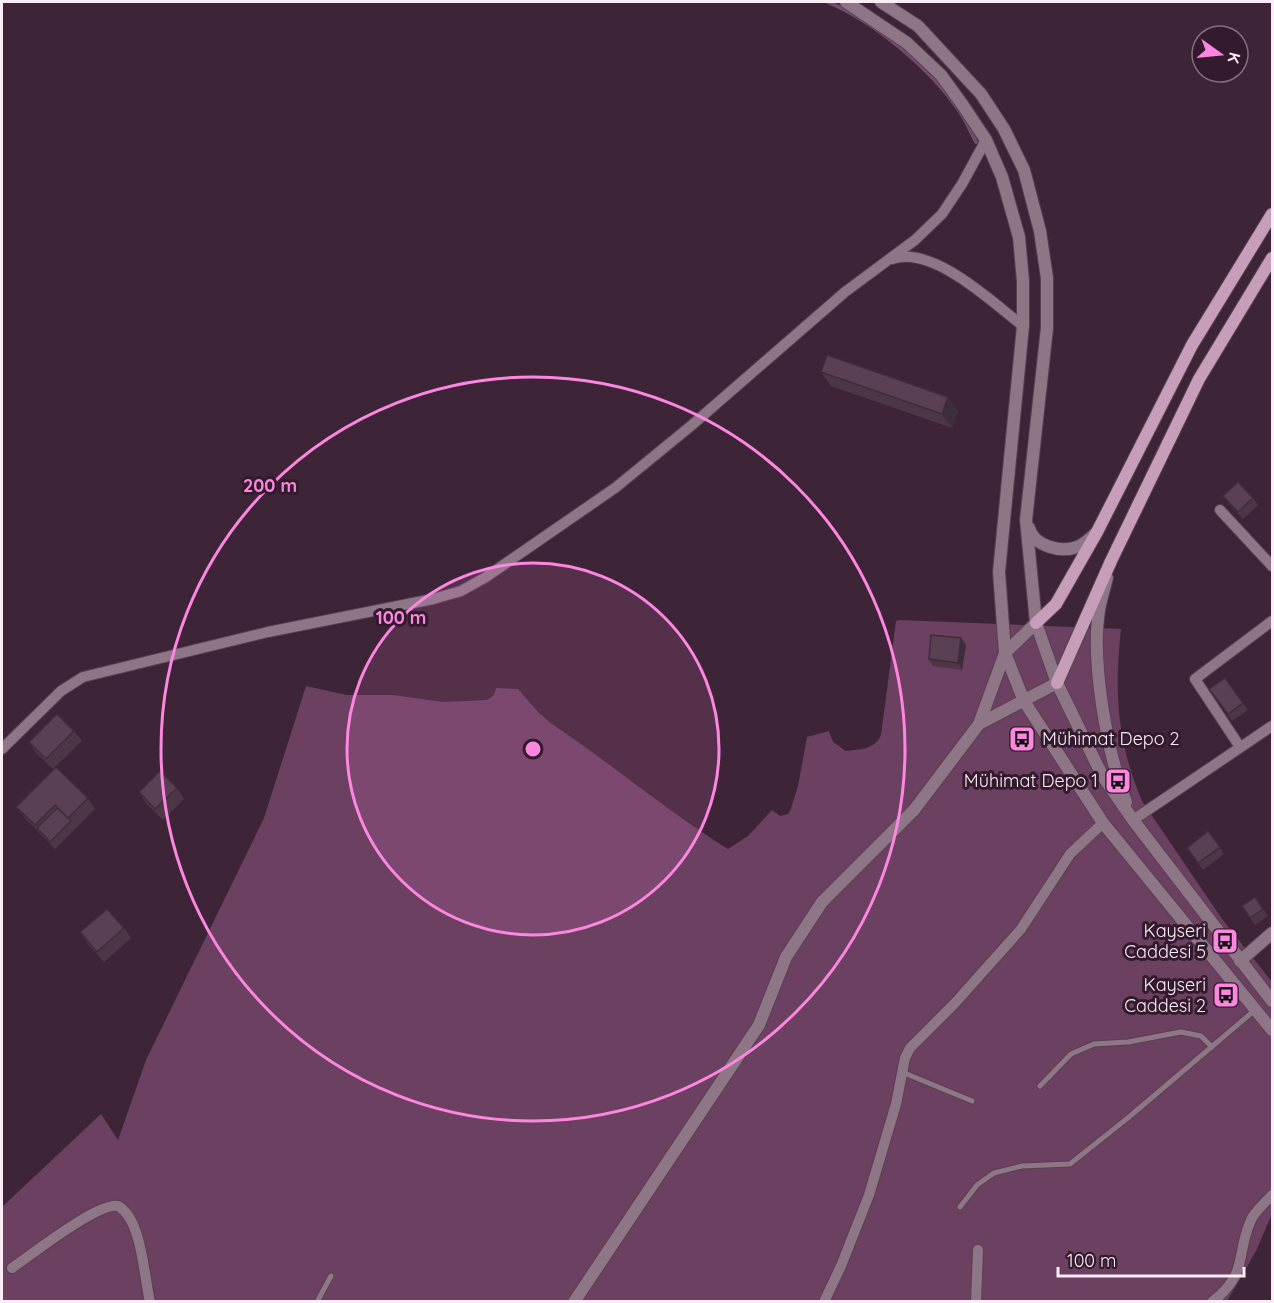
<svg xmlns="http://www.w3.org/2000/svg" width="1274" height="1303" viewBox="0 0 1274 1303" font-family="Quicksand,sans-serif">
<rect width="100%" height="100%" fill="#3d2537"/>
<path fill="#6b4061" d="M900,620L1121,629C1114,692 1117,742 1142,801L1222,919L1272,982V1214L1256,1251L1227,1301L2,1302V1207L101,1114L118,1140L146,1060L264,818L306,686L347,695H393L443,702L487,700L494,695L496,688L518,689L539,713L552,724C612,764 667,811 728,849L748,836L772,810L780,816L788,814L790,811L798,786L807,737L829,731L833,742L846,751C861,749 874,750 881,735L896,621Z"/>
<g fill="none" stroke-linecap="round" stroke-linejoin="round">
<path stroke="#724c6a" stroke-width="4" d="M828,2C875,22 930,68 959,110C965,119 971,131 976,142"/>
<g stroke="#584152" stroke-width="7">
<path id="service" d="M902,1072L972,1101
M1040,1086L1071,1054L1094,1044L1128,1042L1181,1032L1201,1036L1212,1047
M960,1207L977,1185L994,1173L1022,1166L1070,1164L1129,1117L1255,1010
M317,1302L331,1276"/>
</g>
<g stroke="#584152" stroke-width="12">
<path id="minor" d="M892,259C933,245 992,302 1023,326
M1220,510L1272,566
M1240,747L1195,679L1272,621
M2,749L61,691L83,677L268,632L433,599L461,591L486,577L615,488L692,425L845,292L915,240L942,214L962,184L986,140
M1133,820L1272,726
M12,1268C31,1255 98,1202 118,1206C142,1219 144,1277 150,1302
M824,1302L841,1266L869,1195L896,1104L905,1058L910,1048L955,1003L1021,929L1070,854L1103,823
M976,1302L978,1250
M1212,1302C1249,1273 1235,1256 1251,1220C1255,1211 1266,1202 1272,1195"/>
</g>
<g stroke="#584152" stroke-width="14">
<path id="tertiary" d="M881,2L918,26L981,94L1004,129L1024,170L1040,231L1047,278V328L1026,520L1036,623L1057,683L979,724
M1029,528C1034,546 1060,553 1077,547C1085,544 1090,539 1096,533
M1107,578C1104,589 1101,599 1099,610C1091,664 1107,751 1126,802
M1036,623L1005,653L1024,701L1103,823L1272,1030
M1057,683L1102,775L1133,820L1272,1001
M1240,961L1272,933
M574,1302L759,1025L786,957L822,902L914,810L979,724L1005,653L999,572L1023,326V281L1019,237L1002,177L986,140L962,104L941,75L907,43L846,2"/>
</g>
<g stroke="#584152" stroke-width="14">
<path id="secondary" d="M1036,623L1056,604L1097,532L1192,345L1272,214
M1057,683L1111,561L1199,379L1272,258"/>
</g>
<use href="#service" stroke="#8f7687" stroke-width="5"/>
<use href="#minor" stroke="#8f7687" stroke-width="10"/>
<use href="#tertiary" stroke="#8f7687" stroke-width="12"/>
<use href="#secondary" stroke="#c69eba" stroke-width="12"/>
</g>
<path fill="#4d3747" d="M821,372L958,411L952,428L831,386Z
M1223,496L1253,498L1258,505L1243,519L1228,503Z
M961,638L966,645L962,670L933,666L929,659Z
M1225,678L1248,710L1232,721L1209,689Z
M74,731L82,741L53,769L36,753L29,742Z
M177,788L184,799L163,820L146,803L139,792Z
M88,798L95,809L55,849L24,817L16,807Z
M1208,831L1224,854L1203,870L1187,848Z
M1255,897L1268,916L1255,925L1242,906Z
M124,928L131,938L104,962L87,943L80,932Z"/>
<path fill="#3f2d3a" d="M948,397L958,411L952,428L942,414Z
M961,638L966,645L962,670L958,663Z"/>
<path fill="#5a4053" stroke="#3f2d3a" stroke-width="1.5" d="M827,355L948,397L942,414L821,372Z
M1238,482L1253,498L1238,512L1223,496Z
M931,635L961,638L958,663L929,659Z
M1225,678L1243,703L1228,714L1209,689Z
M57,714L74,731L46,759L29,742Z
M56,767L88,798L68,818L55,805L35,825L16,807Z
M160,771L177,788L155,809L139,792Z
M57,808L71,821L50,842L37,828Z
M1208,831L1220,847L1198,863L1187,848Z
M1255,897L1263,909L1250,918L1242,906Z
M107,909L124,928L97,952L80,932Z"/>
<circle cx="533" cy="749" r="186" fill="#fd86e1" fill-opacity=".12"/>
<g fill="none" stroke="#fd86e1" stroke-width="3">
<circle cx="533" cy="749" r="186"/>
<circle cx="533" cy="749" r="372"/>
</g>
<defs>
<g id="bus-square" transform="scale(1.35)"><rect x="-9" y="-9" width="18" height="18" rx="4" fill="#fd86e1" stroke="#331b2d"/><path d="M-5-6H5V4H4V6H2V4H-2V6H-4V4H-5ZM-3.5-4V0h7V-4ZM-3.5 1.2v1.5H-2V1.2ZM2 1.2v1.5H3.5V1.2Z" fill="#111"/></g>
</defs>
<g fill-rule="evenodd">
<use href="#bus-square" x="1022" y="739"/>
<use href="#bus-square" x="1118" y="781"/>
<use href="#bus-square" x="1225" y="941"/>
<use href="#bus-square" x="1226" y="995"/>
</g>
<g text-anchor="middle" stroke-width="6" stroke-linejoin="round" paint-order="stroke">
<g font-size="18" fill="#fcecf7" stroke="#331b2d" text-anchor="end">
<text x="1042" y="745" text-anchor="start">Mühimat Depo 2</text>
<text x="1098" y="787">Mühimat Depo 1</text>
<text x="1206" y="937">Kayseri<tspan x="1206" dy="21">Caddesi 5</tspan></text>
<text x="1206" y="991">Kayseri<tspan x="1206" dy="21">Caddesi 2</tspan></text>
</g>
</g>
<circle cx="533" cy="749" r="9" fill="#fd86e1" stroke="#331b2d" stroke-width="3"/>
<g font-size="18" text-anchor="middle" font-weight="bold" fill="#fd86e1" stroke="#331b2d" stroke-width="6" stroke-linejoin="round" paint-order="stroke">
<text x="270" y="492">200 m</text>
<text x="401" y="624">100 m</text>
</g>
<rect width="1274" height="1303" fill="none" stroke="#fcecf7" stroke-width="6"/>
<g transform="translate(1220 54) rotate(105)"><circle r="28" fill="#331b2d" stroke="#836f7e" stroke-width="1.5"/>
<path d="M0-4.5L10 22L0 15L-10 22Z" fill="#fd86e1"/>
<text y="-9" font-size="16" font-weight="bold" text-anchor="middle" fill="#fcecf7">K</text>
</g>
<path d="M1058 1267v9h186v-9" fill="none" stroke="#fcecf7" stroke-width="3"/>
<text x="1067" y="1267" font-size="18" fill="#fcecf7" stroke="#331b2d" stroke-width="4.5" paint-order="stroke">100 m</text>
</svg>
